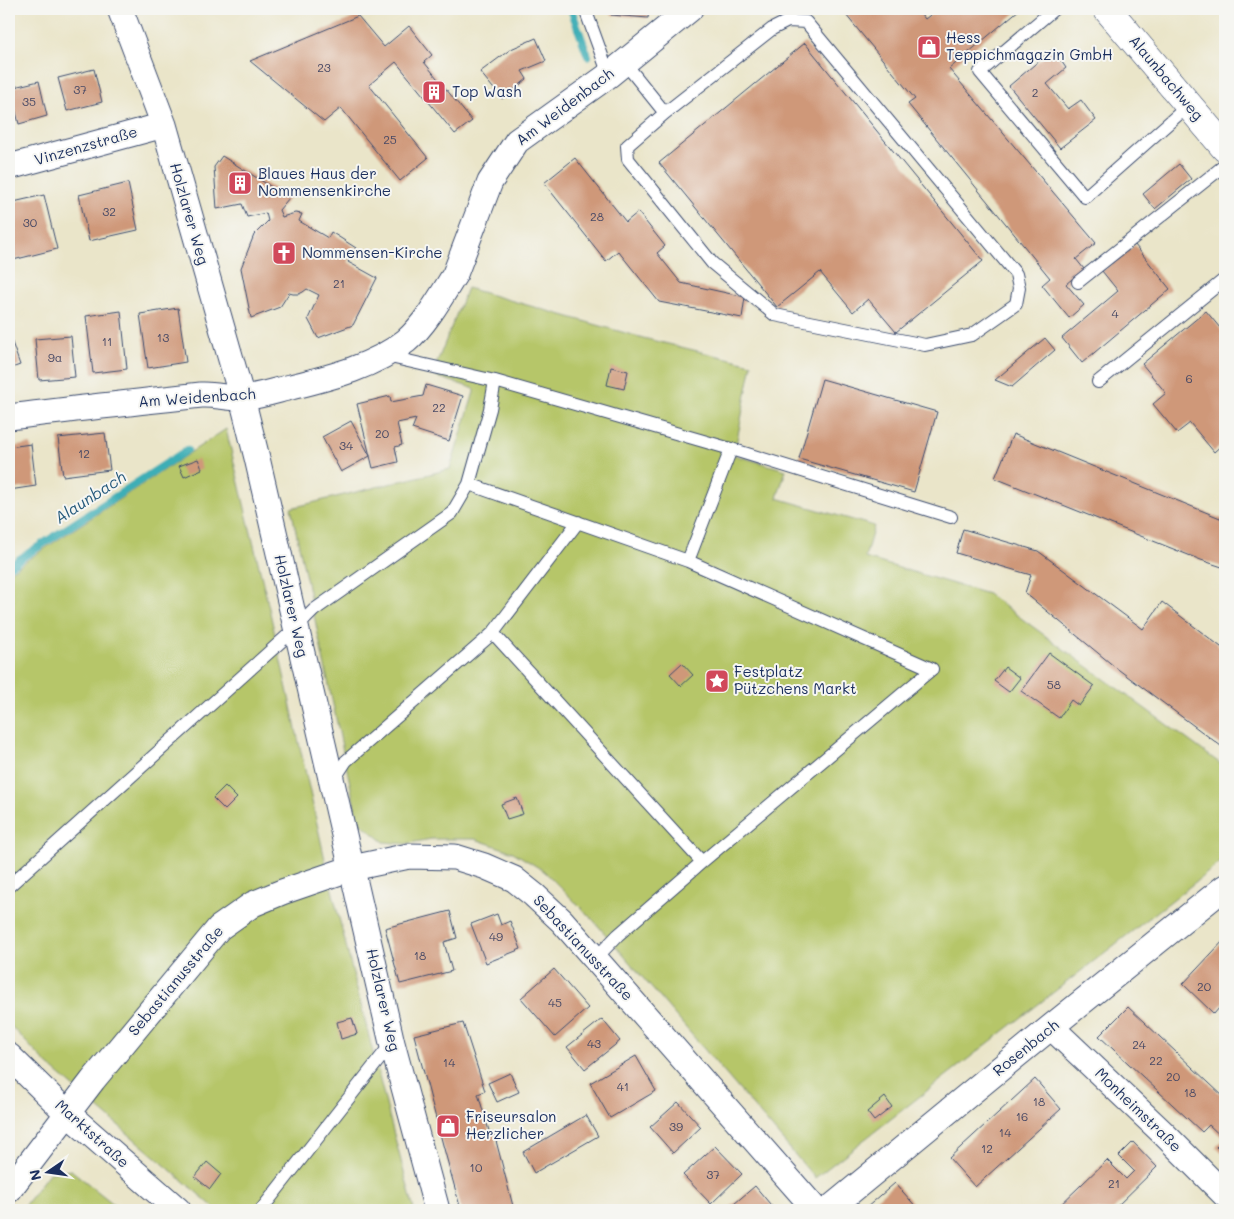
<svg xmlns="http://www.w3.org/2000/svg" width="1234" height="1219" viewBox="0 0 1234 1219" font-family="Mali,sans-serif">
<rect width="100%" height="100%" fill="#f6f6f2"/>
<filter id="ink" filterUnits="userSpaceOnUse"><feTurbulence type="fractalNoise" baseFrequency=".02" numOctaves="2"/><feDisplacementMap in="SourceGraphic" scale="10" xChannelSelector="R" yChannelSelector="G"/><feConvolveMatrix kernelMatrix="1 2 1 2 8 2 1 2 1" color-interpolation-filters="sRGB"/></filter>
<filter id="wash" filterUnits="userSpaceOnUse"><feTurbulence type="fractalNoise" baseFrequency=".0096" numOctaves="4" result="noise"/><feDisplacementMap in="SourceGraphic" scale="20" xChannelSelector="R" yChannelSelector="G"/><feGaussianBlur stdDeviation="1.12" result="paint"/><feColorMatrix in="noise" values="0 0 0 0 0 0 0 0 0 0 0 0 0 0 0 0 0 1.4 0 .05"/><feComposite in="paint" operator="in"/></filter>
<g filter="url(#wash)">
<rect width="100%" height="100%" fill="#eae5c9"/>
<path fill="#b6c669" stroke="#687a64" d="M467,288L643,338L752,364L734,455L786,470L777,498L874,526L865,558L988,594L1225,767V859L815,1178L594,921L544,871L513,852L475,839H431L405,844L384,842L358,821L291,508L450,469L475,389L432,375Z
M226,429L269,608L330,882L387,1108L414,1210H217L47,1064L9,1024V572Z
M71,1170L121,1210H21L49,1173Z"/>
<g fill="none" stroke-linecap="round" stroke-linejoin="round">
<path stroke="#3daeb6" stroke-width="8" d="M571,9L588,56
M9,566L187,450"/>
</g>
<g id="blocks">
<path fill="#cf9879" d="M611,9H649L648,18L611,15Z
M841,9H917L925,19L938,9H1020L949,69L1096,243L1076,259L1084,269L1066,284L1084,305L1069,318L1042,285L1050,278L908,104L915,99Z
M358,16L384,47L409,26L432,55L424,62L472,121L455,134L396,62L369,85L428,158L400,181L341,108L324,122L250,61Z
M536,38L546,61L522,71L527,79L502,99L480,72L511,49Z
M805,43L983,261L896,332L868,299L853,312L820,272L777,307L659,163Z
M1053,49L1066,68L1047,84L1068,109L1081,100L1096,120L1060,148L1009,86Z
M94,69L102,102L67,111L58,78Z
M39,81L47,116L19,124L10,88Z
M222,156L289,198L279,210L282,217L295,213L302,214L299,221L328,238L331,232L356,248L348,262L377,278L353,325L318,338L308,319L319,295L307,289L303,292L299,294H293L289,293L280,307L251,318L241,268L254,235L268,221L266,213L247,217L242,204L217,209L214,167Z
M575,158L626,222L638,212L665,246L657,253L681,283L745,297L742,318L659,302L618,251L606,261L544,183Z
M1179,164L1191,179L1155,209L1143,194Z
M128,183L138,230L89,241L79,195Z
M44,195L57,249L13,260L9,243V203Z
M1135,245L1170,289L1082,363L1062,338L1118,291L1102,271Z
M178,308L186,362L148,368L140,314Z
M121,311L127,369L93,373L86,316Z
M1206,311L1225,334V442L1214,452L1190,423L1177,433L1153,404L1166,393L1142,364Z
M9,334L20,365L9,369Z
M71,336L75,377L39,380L35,339Z
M1045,338L1055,350L1012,387L995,380Z
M611,367L628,371L624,389L607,385Z
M822,379L937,412L914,492L799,459Z
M426,385L463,396L449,441L412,429L416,419L397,423L402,445L395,447L398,462L373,468L370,456L341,472L322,437L351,421L370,456L357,404L390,396L391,402L423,396Z
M105,433L110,470L63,476L58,438Z
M1013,434L1225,520V568L1201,560L995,478Z
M31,444L36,486L9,490V447Z
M198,459L202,469L184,477L179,466Z
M963,529L1038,551L1143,629L1162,602L1225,650V749L1115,667L1025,593L1031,575L956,553Z
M1049,653L1094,686L1079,706L1071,700L1059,718L1021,691Z
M682,663L693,675L681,686L670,674Z
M1005,667L1020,678L1009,692L994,681Z
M225,786L237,798L225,810L213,798Z
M517,798L523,814L507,819L501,804Z
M450,911L457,938L444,942L452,971L400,984L385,928Z
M497,914L501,925L510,921L521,949L486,963L471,924Z
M1225,939V1001L1214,1014L1183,984Z
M554,969L588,1008L555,1037L521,998Z
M1128,1007L1225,1098V1107L1223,1109L1225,1111V1155L1216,1147L1224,1139L1209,1125L1202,1132L1099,1036Z
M352,1018L357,1034L341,1039L337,1022Z
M602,1019L620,1041L585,1069L567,1047Z
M463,1023L485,1091L478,1094L490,1134L494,1133L514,1210H461L443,1145L414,1035Z
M636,1056L656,1091L610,1118L590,1083Z
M510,1073L519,1092L497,1102L488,1083Z
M1035,1079L1061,1109L975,1187L949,1158Z
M885,1097L892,1107L874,1121L867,1112Z
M678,1102L701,1127L673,1153L650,1127Z
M586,1115L598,1136L534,1173L523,1152Z
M1133,1142L1157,1167L1113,1210H1055L1107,1160L1126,1179L1134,1171L1119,1156Z
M715,1146L742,1174L711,1204L683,1175Z
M207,1162L221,1174L210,1189L195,1177Z
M895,1183L919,1210H868L866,1208Z
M755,1186L775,1210H727Z"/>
</g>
</g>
<g filter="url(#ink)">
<use href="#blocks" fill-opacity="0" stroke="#3a4a6e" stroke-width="1"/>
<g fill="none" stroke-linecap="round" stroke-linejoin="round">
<g stroke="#3a4a6e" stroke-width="14">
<path id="service" d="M585,9L609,75
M1054,9L980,72L1085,197L1189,105
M788,21L806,22L1016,274L1019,288L1016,304L972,335L925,345L775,315L712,263L628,159L627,146L665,113L772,29Z
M624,62L665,113
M1078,282L1225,165
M386,356L495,381L731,449L951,517
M1098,382L1225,279
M469,484L688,561L932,669L702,862L618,935L596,958
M688,561L731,449
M493,633L702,862
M333,781L346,761L493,633L578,522
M9,886L296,628L314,610L452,513L469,484L490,409L495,381
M261,1210L392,1043"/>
</g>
<g stroke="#3a4a6e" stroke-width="27">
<path id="minor" d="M120,9L164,125L242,398L257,458L392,1043L437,1210
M9,167L164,125
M9,417C73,409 137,402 201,395C215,394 229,399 243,398C259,396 275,391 291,387C331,377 373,367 406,341C425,325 442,295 455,274L490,182L517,141L609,75L690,9
M1051,1027L1162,1132L1225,1195
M9,1056L67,1113L178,1210
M9,1190L93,1080L219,928L253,904L282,892L352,868L409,856L455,857L484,866L514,879L534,895L562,921L816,1210
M828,1210L1051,1027L1225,887"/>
</g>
<g stroke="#3a4a6e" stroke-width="29">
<path id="tertiary" d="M1107,9L1225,148"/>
</g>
<use href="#service" stroke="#fff" stroke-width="12"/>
<use href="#minor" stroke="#fff" stroke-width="25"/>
<use href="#tertiary" stroke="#fff" stroke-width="28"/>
</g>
</g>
<defs>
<g id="shop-square" transform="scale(1.25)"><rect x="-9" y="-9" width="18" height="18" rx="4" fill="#d1495b" stroke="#f6f6f2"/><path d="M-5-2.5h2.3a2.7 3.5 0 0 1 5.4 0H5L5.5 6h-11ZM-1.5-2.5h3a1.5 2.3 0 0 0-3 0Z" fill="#fff"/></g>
<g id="building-square" transform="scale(1.25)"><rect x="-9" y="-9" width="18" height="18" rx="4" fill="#d1495b" stroke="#f6f6f2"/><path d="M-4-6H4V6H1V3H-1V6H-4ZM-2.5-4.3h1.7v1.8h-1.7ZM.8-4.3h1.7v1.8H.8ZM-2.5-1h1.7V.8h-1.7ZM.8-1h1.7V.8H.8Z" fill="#fff"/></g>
<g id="church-square" transform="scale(1.25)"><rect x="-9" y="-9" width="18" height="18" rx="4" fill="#d1495b" stroke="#f6f6f2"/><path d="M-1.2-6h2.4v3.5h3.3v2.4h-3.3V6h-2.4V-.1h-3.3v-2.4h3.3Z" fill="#fff"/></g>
<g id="sight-square" transform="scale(1.25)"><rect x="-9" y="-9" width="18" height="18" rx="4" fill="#d1495b" stroke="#f6f6f2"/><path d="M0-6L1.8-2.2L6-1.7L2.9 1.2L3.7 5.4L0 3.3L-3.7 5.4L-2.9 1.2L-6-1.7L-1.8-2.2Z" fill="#fff"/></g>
</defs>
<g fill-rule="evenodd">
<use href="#shop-square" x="929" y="47"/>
<use href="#building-square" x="434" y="92"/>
<use href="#building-square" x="240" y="183"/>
<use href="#church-square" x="284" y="253"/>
<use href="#sight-square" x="717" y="681"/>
<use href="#shop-square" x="448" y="1126"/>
</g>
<g text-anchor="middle" stroke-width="4" stroke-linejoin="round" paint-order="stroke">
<g font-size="12" fill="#484965">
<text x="324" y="72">23</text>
<text x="80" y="94">37</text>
<text x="1035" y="97">2</text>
<text x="29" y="106">35</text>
<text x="390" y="144">25</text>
<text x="109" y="216">32</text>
<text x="597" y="221">28</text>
<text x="30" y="227">30</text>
<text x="339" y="288">21</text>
<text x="1115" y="318">4</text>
<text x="163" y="342">13</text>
<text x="107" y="346">11</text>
<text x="55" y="362">9a</text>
<text x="1189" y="383">6</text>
<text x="439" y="412">22</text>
<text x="382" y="438">20</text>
<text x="346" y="450">34</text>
<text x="84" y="458">12</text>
<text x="1054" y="689">58</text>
<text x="496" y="941">49</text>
<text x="420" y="960">18</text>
<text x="1204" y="991">20</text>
<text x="555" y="1007">45</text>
<text x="594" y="1048">43</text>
<text x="1139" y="1049">24</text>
<text x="1156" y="1065">22</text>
<text x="449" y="1067">14</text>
<text x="1173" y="1081">20</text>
<text x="623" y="1091">41</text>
<text x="1190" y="1097">18</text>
<text x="1039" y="1106">18</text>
<text x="1022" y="1121">16</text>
<text x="676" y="1131">39</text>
<text x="1005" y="1137">14</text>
<text x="987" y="1153">12</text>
<text x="476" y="1172">10</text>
<text x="713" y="1179">37</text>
<text x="1114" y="1188">21</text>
</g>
<g font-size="15" fill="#1b2f5e" stroke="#f6f6f2" text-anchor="start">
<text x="946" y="43">Hess<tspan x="946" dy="17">Teppichmagazin GmbH</tspan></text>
<text x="452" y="97">Top Wash</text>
<text x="258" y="179">Blaues Haus der<tspan x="258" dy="17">Nommensenkirche</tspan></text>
<text x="302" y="258">Nommensen-Kirche</text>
<text x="734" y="677">Festplatz<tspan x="734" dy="17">Pützchens Markt</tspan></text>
<text x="466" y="1122">Friseursalon<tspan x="466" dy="17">Herzlicher</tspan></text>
</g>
<g font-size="15" fill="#1b2f5e" stroke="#f6f6f2">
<text transform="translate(1166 78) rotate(50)" y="5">Alaunbachweg</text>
<text transform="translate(565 107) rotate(-37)" y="5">Am Weidenbach</text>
<text transform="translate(86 146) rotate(-16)" y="5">Vinzenzstraße</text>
<text transform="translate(189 214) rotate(74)" y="5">Holzlarer Weg</text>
<text transform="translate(197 398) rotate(-4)" y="5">Am Weidenbach</text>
<text transform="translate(291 606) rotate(77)" y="5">Holzlarer Weg</text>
<text transform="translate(583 948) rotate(47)" y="5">Sebastianusstraße</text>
<text transform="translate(176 981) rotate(-50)" y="5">Sebastianusstraße</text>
<text transform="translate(383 1000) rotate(77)" y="5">Holzlarer Weg</text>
<text transform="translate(1026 1048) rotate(-39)" y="5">Rosenbach</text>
<text transform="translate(1138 1110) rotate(44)" y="5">Monheimstraße</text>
<text transform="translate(92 1134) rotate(42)" y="5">Marktstraße</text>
</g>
<g font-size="16" font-style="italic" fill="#275b7d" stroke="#f6f6f2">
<text transform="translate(90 497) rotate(-33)" y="6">Alaunbach</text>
</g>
</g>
<rect width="1234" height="1219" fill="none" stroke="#f6f6f2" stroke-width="30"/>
<g transform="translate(48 1172) rotate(257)" stroke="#f6f6f2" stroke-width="4" paint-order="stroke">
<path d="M0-4L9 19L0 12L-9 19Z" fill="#1b2f5e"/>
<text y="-8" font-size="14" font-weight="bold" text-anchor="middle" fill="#1b2f5e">N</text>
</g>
</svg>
